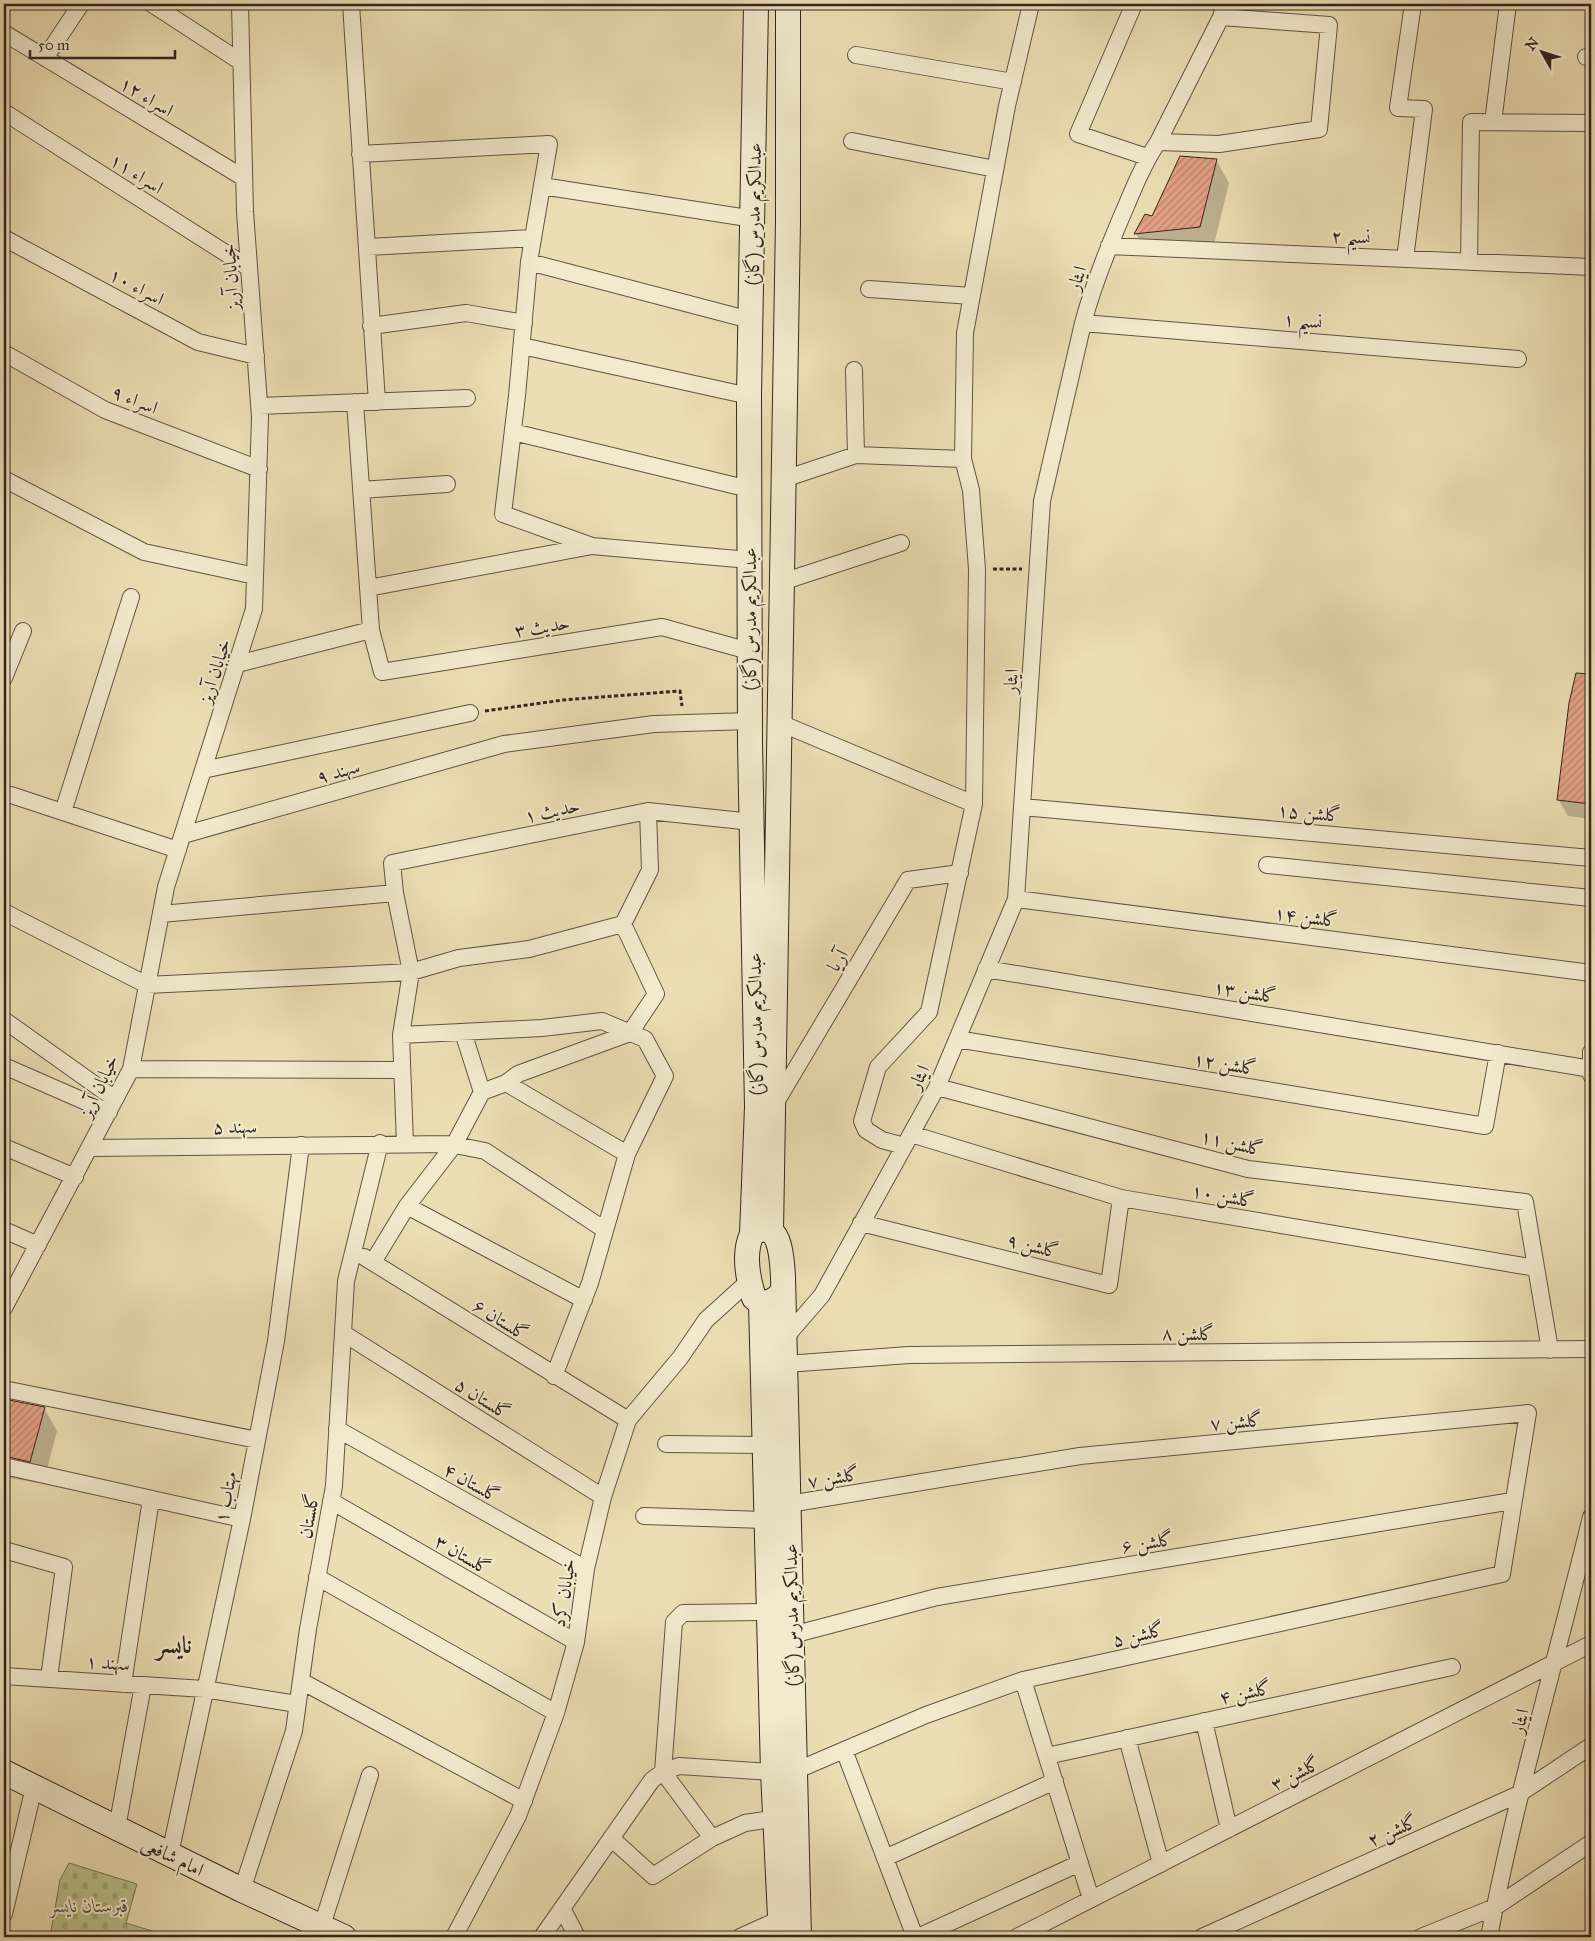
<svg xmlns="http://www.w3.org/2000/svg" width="1595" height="1941" viewBox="0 0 1595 1941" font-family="'IM FELL Great Primer',Amiri,serif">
<defs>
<pattern id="cemetery-stones" width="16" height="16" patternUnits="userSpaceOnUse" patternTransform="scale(1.25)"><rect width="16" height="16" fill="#bac08b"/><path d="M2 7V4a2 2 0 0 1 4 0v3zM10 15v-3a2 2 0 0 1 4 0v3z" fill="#a0a578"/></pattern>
<pattern id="building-hatch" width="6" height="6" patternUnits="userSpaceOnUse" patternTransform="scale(1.25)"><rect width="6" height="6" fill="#e5a187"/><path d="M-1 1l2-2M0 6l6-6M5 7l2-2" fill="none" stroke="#ba836e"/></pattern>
</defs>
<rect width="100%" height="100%" fill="#ecdeb4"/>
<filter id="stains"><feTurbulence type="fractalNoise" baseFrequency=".004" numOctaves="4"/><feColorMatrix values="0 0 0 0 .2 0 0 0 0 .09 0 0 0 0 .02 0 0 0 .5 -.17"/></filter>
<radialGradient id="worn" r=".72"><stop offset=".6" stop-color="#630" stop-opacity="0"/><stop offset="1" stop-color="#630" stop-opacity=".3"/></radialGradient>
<path fill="url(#cemetery-stones)" stroke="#767356" d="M69,1863L137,1884L126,1923L172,1937H50L60,1880Z"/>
<path fill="#0003" d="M1216,160L1229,183L1213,249L1149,257L1136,234L1146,216L1153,218Z
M1576,674L1591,675V819L1568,816L1558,799Z
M4,1400L44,1408L57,1431L43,1484L4,1477Z"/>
<path fill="url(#building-hatch)" stroke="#322620" d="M1180,156L1217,159L1200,227L1134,234L1145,214L1152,216Z
M1576,673L1591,674V804L1557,800L1569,703Z
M4,1399L45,1407L30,1462L4,1456Z"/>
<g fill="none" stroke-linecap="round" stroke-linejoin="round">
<g stroke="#605445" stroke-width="18">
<path id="street" d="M152,4L241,62
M351,4L377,402
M1134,4L1078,134L1147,157
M4,33L244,178
M856,55L1013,82
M1586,57H1591
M45,58L81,4
M4,112L249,268
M1493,122L1508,4
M852,141L995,169
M1158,142L1219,144L1319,129L1329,25L1221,17
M360,154L549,144L529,262L517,396L503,514L592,546L749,560
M542,186L754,219
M4,238L198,342L256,356
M1109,246L1591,267
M368,247L533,238
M1405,259L1424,109L1398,108L1413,4
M1469,261L1471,122L1591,123
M529,262L750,320
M869,289L972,296
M1083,323L1518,359
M371,326L466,313L524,323
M522,346L749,396
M4,353L105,410L259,469
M854,370L856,455
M355,402L371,630L382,672L662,627L749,651
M259,406L467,398
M513,432L749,489
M4,479L144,552L255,576
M784,479L856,455L963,459
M361,490L447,484
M782,582L901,543
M368,588L592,546
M237,664L371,630
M4,678L23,631
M780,723L974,804
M203,770L470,713
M11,795L178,850
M1022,807L1591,858
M63,812L131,597
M183,835L504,744L654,724L750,721
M1267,865L1591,898
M1016,899L1591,973
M4,912L147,985L411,972L459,958L529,949L623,924
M161,914L395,893
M623,924L656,994L630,1033
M623,924L650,870L648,811
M986,969L1591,1069
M4,1020L115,1099
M463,1032L482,1092
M401,1035L542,1028L602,1021L645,1039L665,1076L627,1154L590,1283L554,1376
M957,1039L1485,1126L1498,1053
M1591,1052V1075
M4,1066L109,1112
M131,1069L402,1070
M506,1083L627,1154
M937,1087L1248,1169L1525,1202L1550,1350
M775,1104L908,880L960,873
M911,1134L1121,1198L1536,1268
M405,1144L401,1035L411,972L395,893L392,863L648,811L752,822
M904,1146L882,1140L866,1130L862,1121L878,1067L929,1012L974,804L977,569L971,490L963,459L965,333L1007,106L1031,4
M4,1147L75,1177
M90,1148L450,1144L485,1151L605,1230
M407,1206L584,1300
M861,1223L1109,1285L1121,1198
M4,1230L38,1245
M364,1257L628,1420
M373,1262L407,1206L454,1145L482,1092L506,1083L518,1074L630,1033
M4,1308L131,1069L166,887L254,609L260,417L245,212L240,4
M343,1333L603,1497
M785,1338L822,1295L937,1087L1016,899L1042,501L1083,323C1094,282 1110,243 1127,204C1136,182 1145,161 1158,142L1221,17L1225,4
M786,1364L909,1355L1591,1349
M4,1389L257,1440
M337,1429L586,1569
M666,1444L765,1445
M4,1466L242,1519
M331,1501L576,1642
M789,1504L1080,1456L1528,1413L1502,1574L1023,1680L926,1715L795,1771
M644,1516L766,1520
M4,1550L64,1567L49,1678
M317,1577L556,1713
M792,1635L937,1597L1512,1501
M4,1676L204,1689L297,1704
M1023,1680L1091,1899
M301,1681L524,1801
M123,1684L151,1499
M1204,1721L1229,1829
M1127,1738L1161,1864
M844,1750L915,1937
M1047,1756L1452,1667
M117,1828L143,1685
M611,1838L653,1876L712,1838L745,1823L777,1818
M712,1838L663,1772L674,1622L683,1613L769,1612
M170,1854L242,1519L276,1341L301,1145
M885,1858L1055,1781
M242,1890L294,1731L308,1629L334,1486L346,1281L380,1143
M562,1908L577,1937
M4,1914L34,1787
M319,1935L370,1775
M454,1937L518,1816L556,1713L576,1642L586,1569L603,1497L628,1420L680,1358L706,1320L749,1281
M542,1937L652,1780L663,1772L679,1766L773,1772
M740,1937L780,1919
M918,1937L1080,1863
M1017,1937L1591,1644
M1202,1937L1519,1794L1591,1746
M1421,1937L1495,1907L1591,1843
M1489,1937C1516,1795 1557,1657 1591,1517"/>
</g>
<g stroke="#322620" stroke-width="26">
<path id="secondary" d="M771,1231L788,221V4
M752,1234L757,1107L750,742L749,396L756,4
M782,1292C776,1300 771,1302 761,1303L754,1298C748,1279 743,1253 752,1234C781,1215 782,1260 783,1277L799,1937
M761,1303L773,1772L781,1937
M4,1772L242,1890L344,1937"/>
</g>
<path stroke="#322620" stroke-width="3" stroke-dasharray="4 2.5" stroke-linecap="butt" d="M993,569H1022
M485,711L563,700L680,691L682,706"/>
<use href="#street" stroke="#f3eace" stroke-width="16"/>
<use href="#secondary" stroke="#f3eace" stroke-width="24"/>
</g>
<g text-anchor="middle" stroke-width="4" stroke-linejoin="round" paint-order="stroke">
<g font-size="19" fill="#322620" stroke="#f3eace">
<text transform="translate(147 96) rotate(31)" y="7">اسراء ۱۲</text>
<text transform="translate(137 173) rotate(32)" y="7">اسراء ۱۱</text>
<text transform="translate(753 214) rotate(-89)" y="7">عبدالکریم مدرس (گاز)</text>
<text transform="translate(1351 236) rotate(2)" y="7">نسیم ۲</text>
<text transform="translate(230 277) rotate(-94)" y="7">خیابان آریز</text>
<text transform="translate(1076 278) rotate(-71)" y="7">ایثار</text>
<text transform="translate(137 286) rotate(28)" y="7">اسراء ۱۰</text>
<text transform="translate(1303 320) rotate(5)" y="7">نسیم ۱</text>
<text transform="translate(135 399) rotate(22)" y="7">اسراء ۹</text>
<text transform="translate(749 619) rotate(-90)" y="7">عبدالکریم مدرس (گاز)</text>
<text transform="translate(542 626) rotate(-9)" y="7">حدیث ۳</text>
<text transform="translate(214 671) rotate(-72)" y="7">خیابان آریز</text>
<text transform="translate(1010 681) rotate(-86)" y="7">ایثار</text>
<text transform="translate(338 771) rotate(-16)" y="7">سهند ۹</text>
<text transform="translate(552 810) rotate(-12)" y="7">حدیث ۱</text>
<text transform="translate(1309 812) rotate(5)" y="7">گلشن ۱۵</text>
<text transform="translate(1306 916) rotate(7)" y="7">گلشن ۱۴</text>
<text transform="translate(837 960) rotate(-59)" y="7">آریا</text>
<text transform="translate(1245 991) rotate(9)" y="7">گلشن ۱۳</text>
<text transform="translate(755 1024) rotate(-91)" y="7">عبدالکریم مدرس (گاز)</text>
<text transform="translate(1225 1063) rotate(9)" y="7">گلشن ۱۲</text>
<text transform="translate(918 1077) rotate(-64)" y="7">ایثار</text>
<text transform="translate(98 1086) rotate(-65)" y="7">خیابان آریز</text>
<text transform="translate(235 1126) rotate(-1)" y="7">سهند ۵</text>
<text transform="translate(1232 1142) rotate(13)" y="7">گلشن ۱۱</text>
<text transform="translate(1223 1195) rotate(10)" y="7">گلشن ۱۰</text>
<text transform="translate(1033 1245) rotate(14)" y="7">گلشن ۹</text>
<text transform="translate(501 1319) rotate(32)" y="7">گلستان ۶</text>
<text x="1188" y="1340">گلشن ۸</text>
<text transform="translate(483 1398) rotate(32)" y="7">گلستان ۵</text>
<text transform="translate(1236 1421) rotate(-5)" y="7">گلشن ۷</text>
<text transform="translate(833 1477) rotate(-9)" y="7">گلشن ۷</text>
<text transform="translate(472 1482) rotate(29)" y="7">گلستان ۴</text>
<text transform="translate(225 1497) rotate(-79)" y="7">مهتاب ۱</text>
<text transform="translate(308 1516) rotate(-80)" y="7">گلستان</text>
<text transform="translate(1147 1542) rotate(-9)" y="7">گلشن ۶</text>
<text transform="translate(463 1554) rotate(30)" y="7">گلستان ۳</text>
<text transform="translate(563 1593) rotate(-81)" y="7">خیابان کرد</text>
<text transform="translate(791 1615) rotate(-91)" y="7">عبدالکریم مدرس (گاز)</text>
<text transform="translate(1138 1634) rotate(-13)" y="7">گلشن ۵</text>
<text transform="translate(108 1662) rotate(4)" y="7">سهند ۱</text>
<text transform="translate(1245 1692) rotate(-12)" y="7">گلشن ۴</text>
<text transform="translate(1519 1721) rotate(-75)" y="7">ایثار</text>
<text transform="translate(1295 1773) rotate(-27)" y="7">گلشن ۳</text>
<text transform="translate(1392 1830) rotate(-24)" y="7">گلشن ۲</text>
<text transform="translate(173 1856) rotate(26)" y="7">امام شافعی</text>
</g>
<g font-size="19" font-style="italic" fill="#544c3b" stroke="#f3eace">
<text x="89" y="1912">قبرستان نایسر</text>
</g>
<g font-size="24" font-weight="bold" fill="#322620" stroke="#f3eace">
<text x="174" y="1653">نایسر</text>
</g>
</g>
<rect width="1595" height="1941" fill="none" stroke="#ecdeb4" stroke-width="20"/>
<rect x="5" y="5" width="1585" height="1931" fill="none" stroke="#322620" stroke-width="2.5"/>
<rect x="10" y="10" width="1575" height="1921" fill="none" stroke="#322620"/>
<g transform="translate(1542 52) rotate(309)" stroke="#f3eace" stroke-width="4" paint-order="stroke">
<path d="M0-4L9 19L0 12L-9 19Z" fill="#322620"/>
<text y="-8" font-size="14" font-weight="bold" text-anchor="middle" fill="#322620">N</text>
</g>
<path d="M30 50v8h145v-8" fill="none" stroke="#322620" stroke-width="2.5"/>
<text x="38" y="50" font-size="15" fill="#322620" stroke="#f3eace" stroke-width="4" paint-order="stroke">50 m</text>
<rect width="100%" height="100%" filter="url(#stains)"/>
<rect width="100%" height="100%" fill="url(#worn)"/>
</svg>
